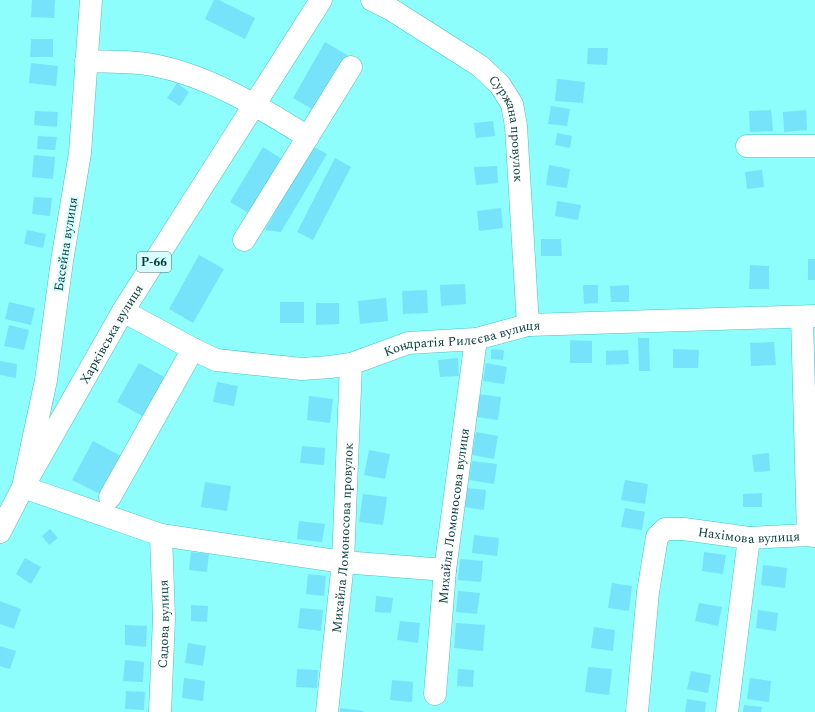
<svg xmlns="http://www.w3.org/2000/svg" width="815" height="712" viewBox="0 0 815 712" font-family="Spectral,serif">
<rect width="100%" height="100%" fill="#8dfefb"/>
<path fill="#77e3fa" d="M32,0H55L54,18L31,17Z
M214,0H219L255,18L245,39L205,19Z
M31,39H53V57H30Z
M325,42L349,56L317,112L293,98Z
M588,48H608L607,65L587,64Z
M31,63L58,66L56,86L29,83Z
M557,79L585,82L583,103L555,101Z
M177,83L189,92L180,106L167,98Z
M551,106L570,109L567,126L548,124Z
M771,110L773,131L750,132L749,111Z
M806,110L807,130L784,132L783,112Z
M35,111L58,112L57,127L34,125Z
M493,121L495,136L476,138L474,123Z
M557,133L572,136L570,148L555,145Z
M38,136L57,137L55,150L37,149Z
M312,146L327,154L281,232L265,230Z
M263,147L285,161L252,215L230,202Z
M34,155L55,157L53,179L32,177Z
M335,158L351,167L313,240L297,232Z
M549,165L570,169L567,188L546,185Z
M497,166L498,183L476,185L474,167Z
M762,170L764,187L747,189L745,172Z
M34,197L52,198L50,216L32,214Z
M557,201L581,205L578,220L555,216Z
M501,208L503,228L479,231L477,211Z
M27,230L46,234L43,248L24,244Z
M541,239H561L562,256H541Z
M199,255L224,269L193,323L169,309Z
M808,259H815V280H808Z
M750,265L769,266V289H749Z
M465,284L466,304L441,306L440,285Z
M583,285H598V303L584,304Z
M629,285V302H611L610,286Z
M427,290L428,313L403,314L402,291Z
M386,298L388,321L360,324L358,301Z
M9,302L35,308L31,325L5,319Z
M280,302H304V323H280Z
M316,303H339V324L316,325Z
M9,325L29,330L24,350L4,346Z
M638,338H649L650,371H639Z
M570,340L592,341V363H570Z
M774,342L776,365L751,366L750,343Z
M491,349L504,350L503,360L491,359Z
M673,349L699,350L698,368H673Z
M628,350L629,364L606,365V351Z
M458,358L459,376L440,377L438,360Z
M0,361L17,364L16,378L0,375Z
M139,363L166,378L144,417L117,402Z
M486,363L507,367L504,384L483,381Z
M217,382L238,386L234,406L213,402Z
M479,394L501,397L498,420L477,417Z
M309,396L333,399L330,423L307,420Z
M476,432L498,436L494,459L472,455Z
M93,441L121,456L100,494L72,480Z
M302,446L325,448L324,465L300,463Z
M369,450L390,454L385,479L364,475Z
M769,453L770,471L754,472L752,455Z
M472,461L497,464L494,484L469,480Z
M625,480L648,484L645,504L621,500Z
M205,482L231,486L227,511L201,507Z
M467,488L486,490L484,510L464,507Z
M762,493V507H743V494Z
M363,494L387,497L383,525L359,522Z
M625,508L645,512L642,530L621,527Z
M299,521L325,524L322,542L297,539Z
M50,529L58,538L49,545L42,536Z
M474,535L499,538L497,556L472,553Z
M191,552L209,554L207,572L189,570Z
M704,552L726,555L723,574L702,571Z
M25,558L41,567L31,584L16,574Z
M460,559L483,561L481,582L458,580Z
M763,565L787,568L785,588L761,585Z
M308,574L326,576L324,596L306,594Z
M612,583L632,586L629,611L608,608Z
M458,591L480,593L477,614L456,612Z
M376,596L393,598L391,613L375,612Z
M0,601L21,609L14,629L0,624Z
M699,603L722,607L718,626L695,621Z
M191,605L208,606L207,622L191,621Z
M300,608L323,610L321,631L298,628Z
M758,610L778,613L776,631L756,628Z
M400,621L420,623L418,643L397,640Z
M456,623L485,625L483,651L454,648Z
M125,625L147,626L146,647L125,645Z
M594,627L615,630L613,651L591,648Z
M188,643L206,646L203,666L185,663Z
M0,646L16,651L10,669L0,666Z
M125,660L144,662L143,682L123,681Z
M588,667L612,669L609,695L585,692Z
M297,669L318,670L317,688L296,687Z
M458,669L474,670L473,687L457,686Z
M691,671L711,675L708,693L687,689Z
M184,678L205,681L203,701L182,698Z
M750,678L771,681L769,702L747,699Z
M392,680L413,682L412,702L390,700Z
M126,691L145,692L144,710L125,709Z
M687,699L706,702L705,712H685Z
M744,705L762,707L761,712H743Z
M340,708L363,711V712H340Z"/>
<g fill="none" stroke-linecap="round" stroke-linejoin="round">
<g stroke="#4cc2bf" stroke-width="23">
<g id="minor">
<path d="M91,0L80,153L62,261L46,380L23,487L161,535L343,562L445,570"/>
<path id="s1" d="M372,0L392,10L480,66L500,85L512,104L516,126L528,325"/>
<path d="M86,61C107,62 132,61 153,65C210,76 259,107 308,137"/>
<path d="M747,146H815"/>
<path d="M244,240L351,67"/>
<path id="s2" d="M123,311L193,349L216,360L302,369L330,367L351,364L408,343L476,339L528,325L815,316"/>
<path d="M802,317L808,535"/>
<path d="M110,497L193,349"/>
<path id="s3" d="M435,694L445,570L476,339"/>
<path id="s4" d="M160,712L164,618L161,535"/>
<path id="s5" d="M327,712L343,562L351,364"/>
<path id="s6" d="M637,712L648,592L657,537L665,529H684L749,538L808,535L815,536"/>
<path d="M727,712L749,538"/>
</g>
</g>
<g stroke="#4cc2bf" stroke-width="23">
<g id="major">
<path id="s7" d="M0,532L23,487L123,311L321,0"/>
</g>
</g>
<use href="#minor" stroke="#fff" stroke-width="22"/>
<use href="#major" stroke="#fff" stroke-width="22"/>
</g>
<g text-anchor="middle" stroke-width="4" stroke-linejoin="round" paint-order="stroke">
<rect fill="#d6fefd" stroke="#437674" stroke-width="1" x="137" y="252" width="34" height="20" rx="3"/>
<g font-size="12" font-weight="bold" fill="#043b3a">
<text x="154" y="266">Р-66</text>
</g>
<g font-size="13" fill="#043b3a" stroke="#d6fefd">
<text dy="5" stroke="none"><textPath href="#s1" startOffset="199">Суржана провулок</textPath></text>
<text transform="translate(65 244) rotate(-81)" y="5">Басейна вулиця</text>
<text dy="5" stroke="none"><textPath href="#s7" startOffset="227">Харківська вулиця</textPath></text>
<text dy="5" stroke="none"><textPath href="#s2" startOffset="356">Кондратія Рилєєва вулиця</textPath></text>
<text dy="5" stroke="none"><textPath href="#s3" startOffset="179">Михайла Ломоносова вулиця</textPath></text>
<text dy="5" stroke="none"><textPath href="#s6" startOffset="272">Нахімова вулиця</textPath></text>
<text dy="5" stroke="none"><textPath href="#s5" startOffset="175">Михайла Ломоносова провулок</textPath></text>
<text dy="5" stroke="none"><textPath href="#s4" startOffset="88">Садова вулиця</textPath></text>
</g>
</g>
</svg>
